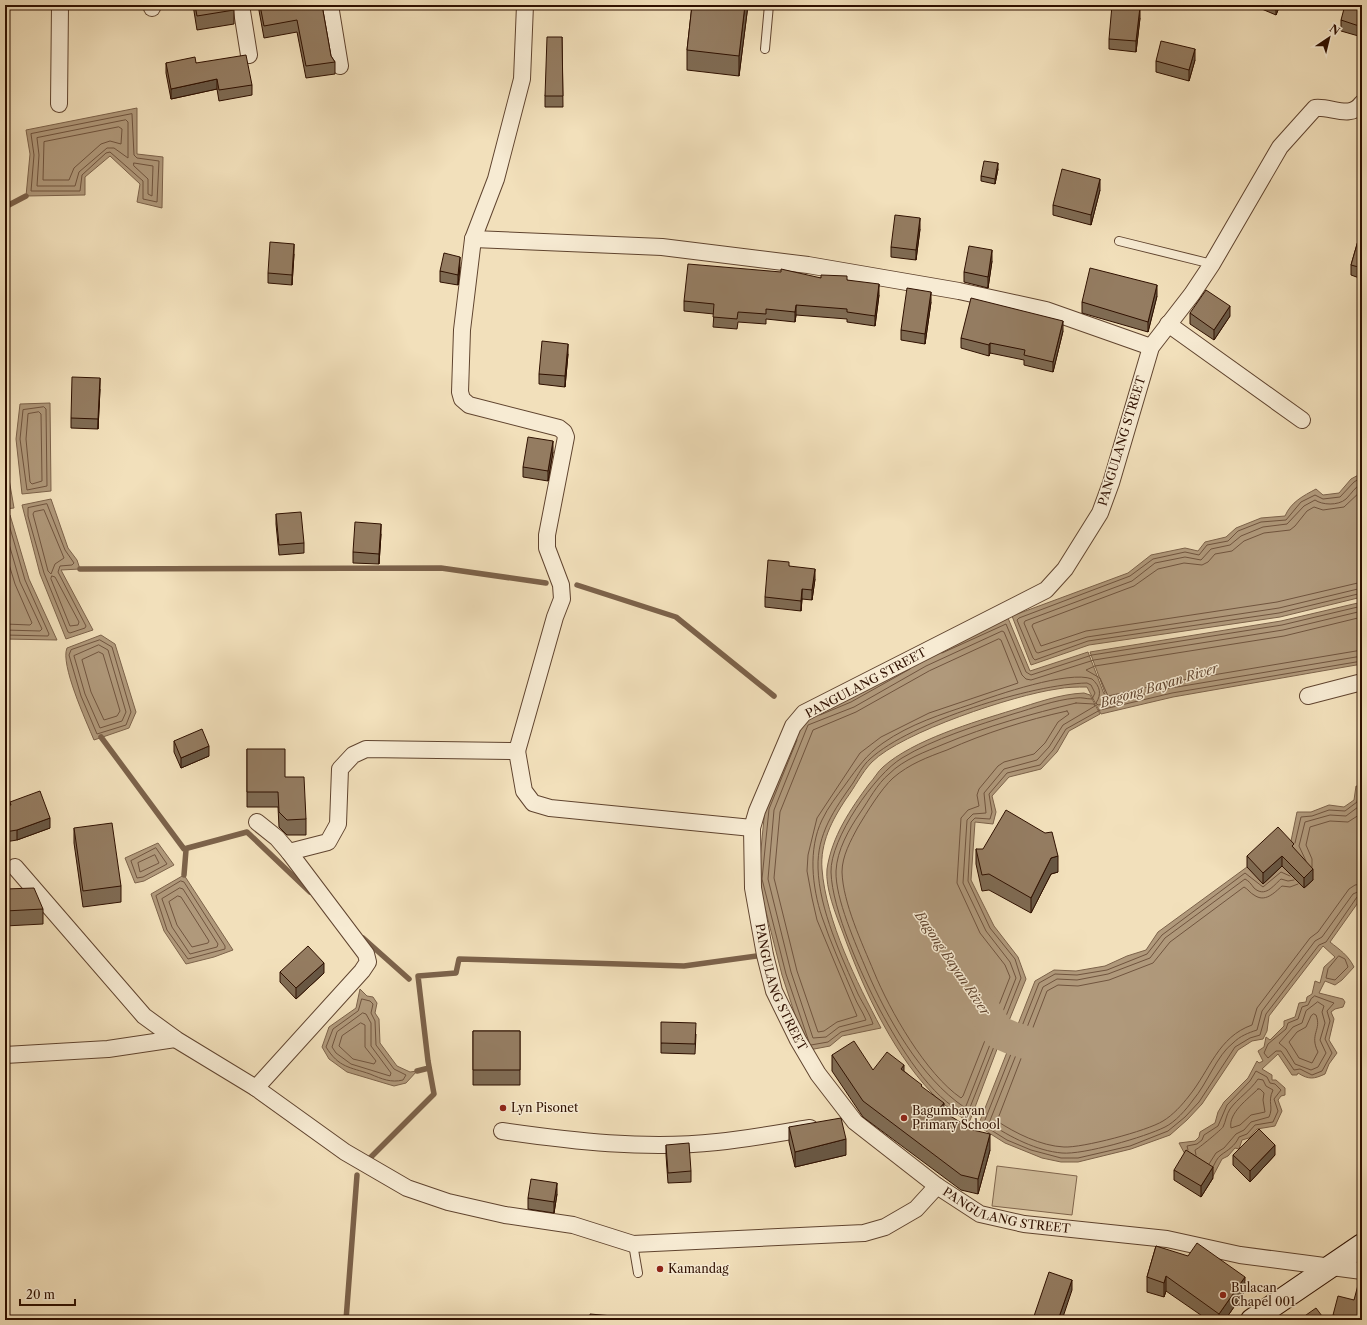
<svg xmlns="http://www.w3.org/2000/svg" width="1367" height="1325" viewBox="0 0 1367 1325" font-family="'Libre Caslon Text',serif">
<rect width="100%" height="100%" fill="#f2e0bb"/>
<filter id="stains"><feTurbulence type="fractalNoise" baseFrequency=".005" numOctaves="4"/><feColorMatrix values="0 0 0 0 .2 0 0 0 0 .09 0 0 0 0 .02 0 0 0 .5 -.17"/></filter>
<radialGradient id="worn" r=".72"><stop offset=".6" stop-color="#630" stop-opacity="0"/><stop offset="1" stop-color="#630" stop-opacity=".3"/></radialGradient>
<path fill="#d1bd9b" stroke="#80664e" d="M997,1166L1077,1176L1072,1215L992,1206Z"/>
<path fill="#b0997b" stroke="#7c624a" d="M137,108V154L163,157L162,208L137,202L140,184L110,156L85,177V195L26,196L30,154L26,130Z
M50,403L51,491L22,494L16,439L20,404Z
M5,456L14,508L5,509Z
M1362,473V597L1280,617L1089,645L1031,665L1012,616L1128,573L1151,555L1185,548L1198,551L1205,542L1226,537L1236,528L1261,518L1285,516C1291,502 1303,496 1316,489L1323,495L1339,493L1351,479Z
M51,499L68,548L77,560L80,569L61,570L93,630L66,639L40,574L22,505Z
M10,515L29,579L57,640L5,639V516Z
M1362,602V664L1173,697L1101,714L1087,687C1077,687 1067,687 1057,689C1014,695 902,732 872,762C862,772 855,787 846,799C832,820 820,843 822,869C826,921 857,983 881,1028L842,1036L830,1046L809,1050L799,1027L782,975L758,880L765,808L801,718L850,699L922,658L1008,618L1030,671L1088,652L1104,694L1105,693L1090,652L1281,621Z
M101,635L115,644L136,712L129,728L94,740C86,721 60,664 67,648Z
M1084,693L1090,695L1100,714L1069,731L1057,752L1041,769L1009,777L992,796L996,812L993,824L975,822L971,880L994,926L1018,957L1026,979L1004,1033L1007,1036H1002L969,1123C960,1116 950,1109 941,1102C895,1059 864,991 843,933C836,915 825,888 827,869C832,836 850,810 869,784C874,779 878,771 883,767C913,740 974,722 1013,710C1036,703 1060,694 1084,693Z
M1356,786L1362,787V897L1330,942C1340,950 1348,955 1354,967L1342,980L1335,985L1325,981L1319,993L1343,999L1345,1002L1343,1007L1335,1009L1331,1012L1334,1019L1329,1040L1337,1053L1329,1064L1325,1074C1314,1079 1309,1080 1298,1073L1297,1075H1292L1278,1054L1262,1069L1272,1075V1080H1276L1285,1088V1095L1281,1096L1278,1100L1282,1111L1275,1126L1257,1129L1249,1138L1242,1140L1239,1149L1235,1148L1228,1156L1222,1159L1212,1178L1187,1158L1179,1143L1195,1141L1199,1137L1200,1132L1215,1123L1218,1112L1224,1102L1248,1078L1257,1061L1259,1063L1263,1061L1258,1051L1264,1047L1266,1037L1270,1040L1284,1026V1021L1295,1017L1299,1003L1306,1002L1307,997L1312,994L1315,981L1320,983L1324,967L1335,957L1323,946L1269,1016L1267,1031L1263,1039L1252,1041L1238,1050L1202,1104L1187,1120L1170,1135L1131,1149L1078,1162H1061L1042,1158L1005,1143L978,1126L1035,981L1054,970L1076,971L1105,966L1127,956L1146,950L1158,932L1247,867L1263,883L1282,866L1289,872L1291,841L1297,812H1311L1329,805L1344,807L1354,800Z
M158,843L174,865L144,881L135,883L125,858Z
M184,875L233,950L214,957L186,964L164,931L151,894Z
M360,989L367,996L373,997L377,1003L375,1013L379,1019L380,1043L397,1066L410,1072L417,1071L406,1083L394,1086L347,1072L329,1059L322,1047L329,1027L356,1008Z"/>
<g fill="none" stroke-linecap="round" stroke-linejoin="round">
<path stroke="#70543e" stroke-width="1" d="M132,114L134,155L137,158L159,161L157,202L143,199V181L110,152L106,153L82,175L80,191H31L34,155L31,134Z
M126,120L128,122V158L114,148H107L79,172L75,186H37L39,155L37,138Z
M119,127L122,129L121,144L110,141L101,144L74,168L69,180H43L44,142Z
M134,163L153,166L152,196L148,194V179L134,166Z
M44,407L46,409L47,486L27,490L20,439L23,410Z
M39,412L41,414L42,481L32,484L30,482L26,439L28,414Z
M1362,477L1354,482L1340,497L1323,499L1315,495L1301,502L1286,520L1261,522L1238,531L1228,541L1207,545L1199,555L1185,552L1153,559L1130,576L1019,618L1017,620L1033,658L1035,660L1088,641L1279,613L1362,593
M1362,483C1355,487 1352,493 1346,499C1338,506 1322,505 1315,500L1304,506L1287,524L1263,527L1241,536L1230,545L1211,549L1201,560L1185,557L1155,563L1132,581L1025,621L1024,623L1036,652L1038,653L1087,637L1279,608L1362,588
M1362,490L1344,507L1323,510L1314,507L1307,511L1295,526L1290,530L1264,533L1244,541L1232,551L1215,554L1208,562L1202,565L1184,563L1158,569L1134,586L1033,624L1032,626L1041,646L1086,631L1277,602L1362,582
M47,504L65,550L74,563L72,565L60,566L58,572L86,626L85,628L70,633L68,632L44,573L28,516V508Z
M44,510L64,558L55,564L51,574L48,571L33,514L34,512Z
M5,519L8,521L25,580L49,634L48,636L5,635
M5,530L20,582L42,629L40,631L5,630
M5,551L15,584L32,623L30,625L5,624
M52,576L55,577L79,622L78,625L70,626L51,579Z
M1362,611L1283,630L1094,660L1031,680L1026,679L1022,675L1004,632L1002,631L926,666L854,707L808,725L774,810L768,879L791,972L813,1038L826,1037L839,1027L866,1020C863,1012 857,1004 854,996C843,970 831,944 822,917C812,887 808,849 822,820C828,807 837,796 845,785C858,767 866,755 883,743C910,724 942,714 972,704C996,695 1069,670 1092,679C1100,686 1102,694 1096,703L1098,705L1171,688L1362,656
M1362,617L1284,636L1095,666L1086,670L1100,678L1108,696L1171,682L1362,650
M999,639L1001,640L1018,683L929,713L881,737L860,753L817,818L808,855L807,871L812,898L817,920L857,1016L837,1022L824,1031L818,1032L797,971L774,878L780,812L813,730L856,712L929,671Z
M100,640L112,647L131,712L126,725L97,734L81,696L69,655L71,650Z
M99,645L108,650L126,712L122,721L100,728L85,694L74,656Z
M99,652L103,654L120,711L117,716L104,720L91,692L82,660Z
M942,653L1006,624L1026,672L1031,675L1092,655L1282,625L1362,606
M1076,703L1094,704L1095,706L1063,725L1049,747L1037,760L1004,769L984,793L986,813L973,814L967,820L963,883L986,931L1010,962L1016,978L966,1106L964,1107C921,1078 887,1018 867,971C856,945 835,898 836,871C837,850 849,829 860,813C869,800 877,784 889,774C904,759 925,752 944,744C987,726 1031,714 1076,703Z
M1067,711L1069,714L1058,722L1045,743L1034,754L1004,762L998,766L979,789L977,795L979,806L968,810L961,818L957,883L980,933L1005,965L1010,977L963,1096L961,1098C926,1074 890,1011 874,972C862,943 843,903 842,872C842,856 851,840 858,827C867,812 881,789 893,778C909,764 928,757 947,750C985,733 1026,720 1067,711Z
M820,715L851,702L910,669
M797,740L769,809L762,879L786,974L809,1042
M1295,843L1301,817L1312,816L1329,810L1345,811L1357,802L1359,792L1362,790
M156,848L167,864L143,877L137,878L131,861Z
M155,855L159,863L140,872L138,863Z
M1306,861L1299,846L1305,822L1330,815L1346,816L1362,804
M1312,867V859L1306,845L1310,827L1330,821L1348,822L1362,813
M1290,876L1281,872L1263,887L1245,873L1162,935L1147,954L1107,970L1077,975L1055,974L1039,983L983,1125L1007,1140L1031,1150L1061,1158H1078L1130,1146L1168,1131L1185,1117L1199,1102L1235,1047L1250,1038L1260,1035L1266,1014L1319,945L1326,942L1357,897L1362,895
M1294,880L1288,881L1281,879C1273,886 1265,898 1254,888C1251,884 1249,881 1245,879L1165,938L1150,958L1108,974L1077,980L1057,979L1043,987L989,1123C1010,1137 1037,1151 1062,1153C1083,1155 1145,1137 1165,1127C1175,1122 1186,1110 1193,1100C1207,1084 1217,1055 1233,1043C1240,1036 1248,1033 1257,1030L1262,1011L1315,941L1322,937L1353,894L1362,890
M181,881L184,882L225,946V949L188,959L167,930L156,896Z
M1298,884L1290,887L1282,886C1274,893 1265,903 1254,895C1250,893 1248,889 1244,887L1170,942L1153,963L1109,980L1078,986L1058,985L1047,991L997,1121C1015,1133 1041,1146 1064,1147C1082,1148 1147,1131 1163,1121C1173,1115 1182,1105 1189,1096C1210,1070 1218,1037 1252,1025L1257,1008L1310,938L1318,932L1349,889L1355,885L1362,884
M180,888L183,889L218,944L217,947L190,954L172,927L162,899Z
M178,896L181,897L209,941L208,943L192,947L177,925L169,902Z
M1339,956L1345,959L1348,967L1335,980L1326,978L1328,969Z
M1315,996L1334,1003L1327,1011L1330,1021L1325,1039L1332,1053L1322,1071L1312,1075L1300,1069L1294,1070L1281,1051H1276L1268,1058L1264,1053L1268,1044L1286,1029L1288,1023L1298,1019L1302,1007L1308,1005L1311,999Z
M362,999L370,1001L373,1004L371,1013L375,1021L376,1045L394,1069L406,1075L403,1080C391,1083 382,1079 370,1074C350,1067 339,1068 326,1047L333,1029L358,1011Z
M1318,1002L1324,1006L1322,1012L1325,1023L1320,1040L1326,1053L1318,1067L1311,1070L1295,1064L1286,1049L1279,1043L1293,1027L1302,1023L1306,1011Z
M363,1013L366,1014L371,1023V1046L391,1073L390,1076L351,1064L336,1053L332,1047L337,1032Z
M1314,1014L1316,1015C1322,1030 1309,1034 1318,1052L1312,1063L1299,1058L1289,1042L1297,1032L1306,1027L1311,1016Z
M361,1023L365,1025V1047L376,1061L374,1064L353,1059L339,1046L342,1036Z
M811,1045L828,1042L841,1032L873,1024C870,1014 863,1004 858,994C842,958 819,909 818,868C817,834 834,810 853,783C858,775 863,765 870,759C910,722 1033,684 1087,683L1091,685L1095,693L1092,699C1086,699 1082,697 1076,698C1054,700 1034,708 1013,714C978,725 933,739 902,758C875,774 830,839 831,872C832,910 862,976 880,1010C899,1045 930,1098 967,1115L1021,978L1015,959L990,928L968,881L971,822L975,818L990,819L992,812L989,794L1007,773L1040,765L1053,750L1066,729L1100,710L1172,693L1362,661
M1258,1089H1260L1264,1093L1263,1100L1265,1112L1251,1115L1240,1125L1231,1128C1228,1113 1248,1099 1258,1089Z
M1188,1150L1187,1146L1197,1144L1202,1140L1204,1135L1218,1126L1227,1105L1250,1081L1256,1071L1267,1077L1270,1083L1275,1084L1281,1090L1274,1099L1278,1111L1273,1122L1255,1125L1247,1134L1239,1137C1235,1146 1228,1150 1221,1155C1217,1158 1215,1163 1213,1167
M1196,1155L1195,1150C1198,1149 1222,1129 1223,1127C1226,1121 1226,1115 1230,1109C1238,1098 1250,1091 1258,1079L1263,1080L1266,1086L1273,1090C1267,1103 1274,1106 1269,1117L1251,1122L1244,1130L1236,1134L1224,1148L1216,1153L1209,1164"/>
<path stroke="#7c624a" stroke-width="5.5" d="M5,207L26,196
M80,569L441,568L546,583
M577,585L676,617L774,696
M101,737L184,849L247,832L310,892
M184,875L186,850
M363,938L409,979
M417,1071L429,1068
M370,1158L434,1094L428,1061L418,976L456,973L459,959L684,966L764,955
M346,1320L357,1175"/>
<path stroke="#b0997b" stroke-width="33" d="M979,1002L998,1032L1012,1038L1055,1052"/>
<g stroke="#60442f" stroke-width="10">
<path id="service" d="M765,49L769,5
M1119,241L1212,264
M633,1244L638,1273"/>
</g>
<g stroke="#60442f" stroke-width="18">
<g id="minor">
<path d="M152,5V8"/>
<path d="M241,5L249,55"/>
<path d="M330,5L340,66"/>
<path id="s1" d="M1362,103C1350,120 1332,106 1315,108L1280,147L1212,264L1192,294L1151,347L1111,483L1100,513L1065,569L1046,590L804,713L793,726L757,811L752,828L753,888L765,955L774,991L798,1040L818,1074L855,1122L937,1186L980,1214L1024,1224L1167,1239L1240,1255L1362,1271"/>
<path d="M59,104L60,5"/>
<path d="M473,239L662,247L808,265L959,291L1046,310L1151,347"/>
<path d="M1168,324L1302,420"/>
<path d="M1308,696L1362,682"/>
<path d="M517,751L555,617L562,599L561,585L547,548V535L566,437L564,432L559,428L469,405L462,399L460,392L462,330L473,239L496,179L522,79L525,5"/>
<path d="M289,852L328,842L338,824L340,769L353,755L366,749L517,751L524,791L533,803L550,808L752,828"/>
<path d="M15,867L144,1016L177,1040L256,1088L345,1152L407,1188L448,1202L505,1215L573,1225L633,1244L864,1233L885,1227L916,1209L937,1186"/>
<path d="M5,1055L108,1049L175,1039"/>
<path d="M256,1088L362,971L368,962L366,954L289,852L277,838L257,822"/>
<path d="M502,1131C572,1141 646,1150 717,1142C748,1139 779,1133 810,1128"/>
</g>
</g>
<g stroke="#2f1000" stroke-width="24">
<path id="secondary" d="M1252,1320L1362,1245"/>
</g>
<use href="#service" stroke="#f7ebd3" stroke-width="8"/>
<use href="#minor" stroke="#f7ebd3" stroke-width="16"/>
<use href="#secondary" stroke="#f7ebd3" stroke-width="22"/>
</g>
<path fill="#7f6b53" stroke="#2f1000" d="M193,5H234V24L197,30Z
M258,5H322L331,56L335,62V74L306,78L297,32L264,38Z
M692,5H748L739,76L687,70V50Z
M1257,5H1280L1276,15L1257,7Z
M1362,5V37L1341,31V20Z
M1140,18L1136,52L1109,49V39Z
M562,37L563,107H545V96Z
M1195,60L1189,81L1156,72V61Z
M166,63H196L252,85V95L219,101L217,89L171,99L166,73Z
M998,169L995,184L981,181V176Z
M1100,190L1091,225L1053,215V205Z
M1362,227V279L1351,275V265Z
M920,229L916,260L891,257V247Z
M294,254L292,285L268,283V273Z
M992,261L988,288L964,282V272Z
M460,267L458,285L440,282V271Z
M821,278L847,280L879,295L875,326L847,322V319L796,315L795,322L766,319V324L738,322L737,329L713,327L714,314L684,311V301Z
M1157,296L1148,332L1082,313V302Z
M931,302L925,344L901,340V330Z
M1190,313L1230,316L1214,340L1190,324Z
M1063,331L1053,372L1024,365V360L990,353L989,356L961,348V338Z
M568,354L565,387L539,384V374Z
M100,389L98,429L71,428V418Z
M553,452L548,481L523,477V467Z
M276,514L304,543V553L279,555L276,524Z
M381,534L379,564L353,563V552Z
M789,566L815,579L812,600L802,599L801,611L765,607V597Z
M174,741L209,756L181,768L174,752Z
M247,749L285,777L306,819V835H287L279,827L278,807H247Z
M10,802L50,828L17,840L5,842V806L10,805Z
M74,828L121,886V902L83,907L74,843Z
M976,849L1058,872L1051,874L1031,913L989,890L982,891L976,864Z
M1294,849L1313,880L1304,888L1282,866L1263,884L1247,867V856Z
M5,889L43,909V924L5,926Z
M280,972L324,973L296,999L280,982Z
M473,1031H520V1085H473Z
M696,1034L695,1054L661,1053V1043Z
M832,1055L873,1070L904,1071L922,1087L944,1112L990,1150L978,1194L961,1190L863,1117L832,1071Z
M789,1127L846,1155L795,1167L789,1142Z
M666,1145L691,1171V1182L668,1183L666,1155Z
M1233,1155H1275L1250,1182L1233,1165Z
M1174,1170L1213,1178L1201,1197L1174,1180Z
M557,1194L554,1213L528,1209V1198Z
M1156,1246L1245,1291L1225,1320H1208L1166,1291L1164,1297L1147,1292V1277Z
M1354,1300L1362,1320H1333V1315Z"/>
<path fill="#685744" stroke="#2f1000" d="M745,5H748L739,76V56Z
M1278,5H1280L1276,15V10Z
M1140,7V18L1136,52V41Z
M1195,49V60L1189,81V70Z
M217,79V89L171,99V89Z
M998,163V169L995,184V179Z
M1100,179V190L1091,225V215Z
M920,218V229L916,260V250Z
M294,244V254L292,285V275Z
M992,250V261L988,288V277Z
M460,257V267L458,285V275Z
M879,284V295L875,326V316Z
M1157,285V296L1148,332V322Z
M931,292V302L925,344V334Z
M796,305V315L795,322V312Z
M1230,306V316L1214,340V330Z
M1063,321V331L1053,372V362Z
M990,343V353L989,356V345Z
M568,344V354L565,387V376Z
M100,378V389L98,429V419Z
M553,441V452L548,481V471Z
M381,524V534L379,564V554Z
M815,569V579L812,600V590Z
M802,589V599L801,611V601Z
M209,746V756L181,768V758Z
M50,818V828L17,840V830Z
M1058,856V872L1051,874L1031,913V898L1051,858Z
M1282,856V866L1263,884V873Z
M1313,869V880L1304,888V878Z
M324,963V973L296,999V988Z
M904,1065V1080L901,1069Z
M944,1103V1119L939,1109Z
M990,1134V1150L978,1194V1179Z
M846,1139V1155L795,1167V1152Z
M1275,1145V1155L1250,1182V1171Z
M1213,1167V1178L1201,1197V1186Z
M557,1183V1194L554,1213V1202Z
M1166,1276V1291L1164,1297V1283Z
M1245,1277V1291L1225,1320H1219V1314Z
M1072,1280V1290L1062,1320H1058Z"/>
<path fill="#947c61" stroke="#2f1000" d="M195,5H234V10L197,16Z
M260,5H322L331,56L335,62L306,66L297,20L264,26Z
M692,5H745L739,56L687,50Z
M1112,5H1119L1140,7L1136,41L1109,39Z
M1264,5H1278L1276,10Z
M1345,5H1362V27L1341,20Z
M547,37H562L563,96H545Z
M1161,41L1195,49L1189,70L1156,61Z
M246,55L252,85L219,90L217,79L171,89L166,63L195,57L196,63Z
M984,161L998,163L995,179L981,176Z
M1062,169L1100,179L1091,215L1053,205Z
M895,215L920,218L916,250L891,247Z
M1362,227V268L1351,265Z
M270,242L294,244L292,275L268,273Z
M969,246L992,250L988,277L964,272Z
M444,253L460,257L458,275L440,271Z
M688,264L781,272V269L821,278V275L847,276V280L879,284L875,316L847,312V309L796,305L795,312L766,309V314L738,312L737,319L713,317L714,304L684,301Z
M1090,268L1157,285L1148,322L1082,302Z
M907,288L931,292L925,334L901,330Z
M1206,290L1230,306L1214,330L1190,313Z
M971,298L1063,321L1053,362L1024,355L1025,350L990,343L989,345L961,338Z
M542,341L568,344L565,376L539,374Z
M72,377L100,378L98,419L71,418Z
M528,437L553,441L548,471L523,467Z
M301,512L304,543L279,545L276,514Z
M355,522L381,524L379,554L353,552Z
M768,560L789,562V566L815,569L812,590L802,589L801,601L765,597Z
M202,729L209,746L181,758L174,741Z
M247,749H285V777H304L306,819L287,820L279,812L278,792H247Z
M40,791L50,818L17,830L5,832V806L11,805L10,802Z
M1006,810L1045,833L1052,832L1058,856L1051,858L1031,898L989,874L982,875L976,849H983Z
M112,823L121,886L83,891L74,828Z
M1278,827L1294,844L1292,846L1313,869L1304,878L1282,856L1263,873L1247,856Z
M34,888L43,909L5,911V889Z
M308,946L324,963L296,988L280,972Z
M661,1022L696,1023L695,1044L661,1043Z
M473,1031H520V1070H473Z
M854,1041L873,1070L887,1052L904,1065L901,1069L922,1085L921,1086L944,1103L939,1109L973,1130L990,1134L978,1179L961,1175L863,1101L832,1055Z
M841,1118L846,1139L795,1152L789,1127Z
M1259,1129L1275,1145L1250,1171L1233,1155Z
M689,1143L691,1171L668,1173L666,1145Z
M1186,1150L1213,1167L1201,1186L1174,1170Z
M531,1179L557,1183L554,1202L528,1198Z
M1197,1243L1245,1277L1219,1314L1166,1276L1164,1283L1147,1277L1156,1246L1188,1256Z
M1049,1272L1072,1280L1058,1320H1036L1033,1319Z
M1358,1285L1362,1287V1320H1356L1333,1315L1338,1296L1354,1300Z
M1316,1308L1325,1320H1299Z
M590,1314L613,1316L612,1320H590Z"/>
<g fill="#8f2418" stroke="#f7ebd3" stroke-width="1.5">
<circle cx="503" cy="1108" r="4"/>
<circle cx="904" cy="1118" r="4"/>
<circle cx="660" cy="1269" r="4"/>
<circle cx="1223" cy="1295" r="4"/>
</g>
<g text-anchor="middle" stroke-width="3" stroke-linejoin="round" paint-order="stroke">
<g font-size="12" fill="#2f1000" stroke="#f7ebd3">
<text transform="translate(1122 441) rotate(-73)" y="4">PANGULANG STREET</text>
<text transform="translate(866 683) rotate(-28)" y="4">PANGULANG STREET</text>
<text dy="4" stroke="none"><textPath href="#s1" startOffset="1171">PANGULANG STREET</textPath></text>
<text dy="4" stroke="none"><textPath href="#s1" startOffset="1507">PANGULANG STREET</textPath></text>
</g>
<g font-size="12" fill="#2f1000" stroke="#f7ebd3" text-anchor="start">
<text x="511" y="1112">Lyn Pisonet</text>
<text x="912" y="1115">Bagumbayan<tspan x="912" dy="14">Primary School</tspan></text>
<text x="668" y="1273">Kamandag</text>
<text x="1231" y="1292">Bulacan<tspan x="1231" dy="14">Chapel 001</tspan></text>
</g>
<g font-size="13" font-style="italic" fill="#634731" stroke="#f7ebd3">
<text transform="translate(1159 685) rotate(-17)" y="5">Bagong Bayan River</text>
<text transform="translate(953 963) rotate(56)" y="5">Bagong Bayan River</text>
</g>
</g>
<rect width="1367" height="1325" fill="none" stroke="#f2e0bb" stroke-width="20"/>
<rect x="6" y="6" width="1355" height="1313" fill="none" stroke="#2f1000" stroke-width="2"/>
<rect x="10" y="10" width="1347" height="1305" fill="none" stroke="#2f1000"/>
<g transform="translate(1329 38) rotate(35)" stroke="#f7ebd3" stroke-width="3" paint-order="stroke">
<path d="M0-3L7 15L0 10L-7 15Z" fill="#2f1000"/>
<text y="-6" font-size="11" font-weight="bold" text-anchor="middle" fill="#2f1000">N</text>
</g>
<path d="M20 1299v6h55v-6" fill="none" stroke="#2f1000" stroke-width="2"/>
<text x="26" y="1299" font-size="12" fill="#2f1000" stroke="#f7ebd3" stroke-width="3" paint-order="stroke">20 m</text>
<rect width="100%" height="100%" filter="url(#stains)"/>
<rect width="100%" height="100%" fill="url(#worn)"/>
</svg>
